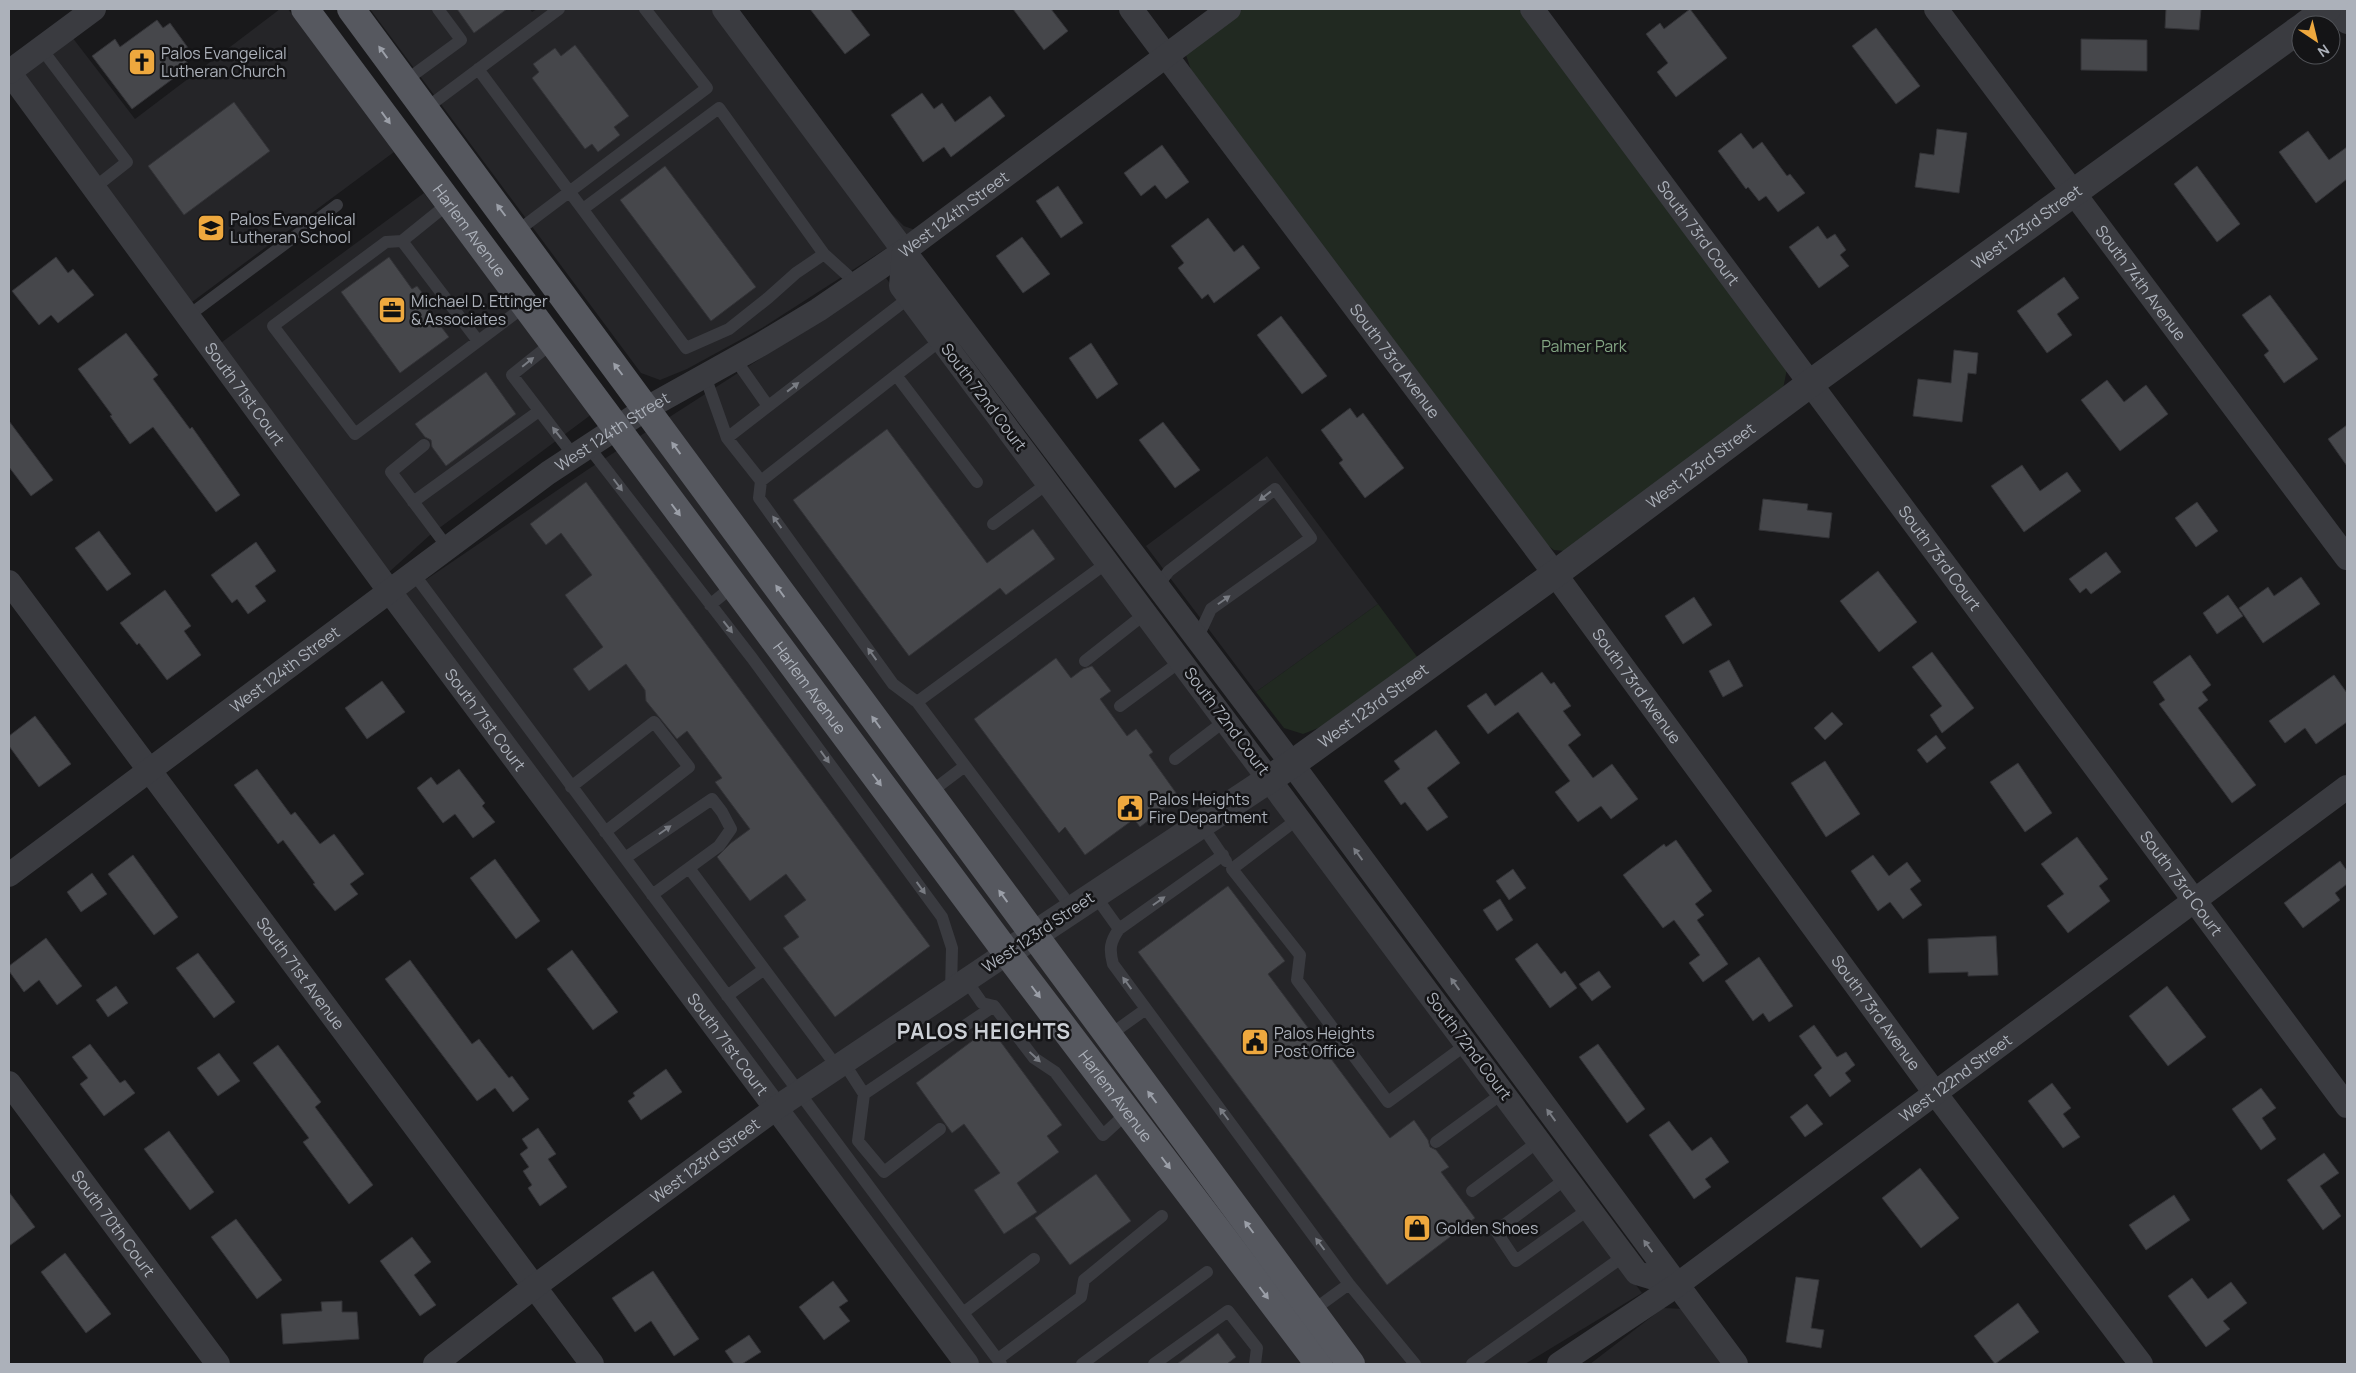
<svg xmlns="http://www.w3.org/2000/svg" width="2356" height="1373" viewBox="0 0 2356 1373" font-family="Manrope,sans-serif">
<rect width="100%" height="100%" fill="#19191b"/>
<path fill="#252528" d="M280,9H288L394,152L188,305L18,75L72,37L135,119Z
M370,9H530L532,12L537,9H739L891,213L904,226L915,230L762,328L687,369L660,380L641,373Z
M424,193L592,414L430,535L388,573L218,345Z
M886,278L1642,1293L1525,1364H977L402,596L587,470Z
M1267,456L1378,604L1256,692L1146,546Z
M1663,1308L1686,1309L1725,1364H1590Z"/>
<path fill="#212921" d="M1243,9H1519L1784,360L1787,369L1783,389L1564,551L1554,550L1543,542L1191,70L1186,55L1193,45Z
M1378,604L1418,658L1331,723L1303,734L1284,728L1256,692Z"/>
<path fill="#46474b" stroke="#333337" d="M457,9H507L474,33Z
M810,9H850L870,35L845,54Z
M1013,9H1051L1068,31L1044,50Z
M1690,9L1727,58L1676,97L1657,72L1668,63L1646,34L1660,23L1664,29Z
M2166,9H2201L2199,30L2165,28Z
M157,20L163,28L170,23L191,52L183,57L190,66L132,109L92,56L115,39L120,47Z
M1876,28L1920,86L1896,104L1852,46Z
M2081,39L2147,40V71L2081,70Z
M575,45L629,116L614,127L620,135L598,152L592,144L585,149L532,78L539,72L533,64L555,48L561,56Z
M922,93L934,109L942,103L955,122L990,96L1005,116L951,157L944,147L923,162L891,115Z
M234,102L270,151L184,215L148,166Z
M1937,129L1967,133L1959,193L1915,187L1920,153L1934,155Z
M2308,131L2329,160L2347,147V179L2316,203L2279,152Z
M1741,133L1753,149L1762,142L1787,176L1790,174L1805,193L1778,212L1766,196L1759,201L1748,187L1746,189L1718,151Z
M1162,145L1189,182L1166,199L1155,185L1141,196L1124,173Z
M665,166L756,287L711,321L620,200Z
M2197,166L2240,224L2217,242L2174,184Z
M1058,186L1083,223L1061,238L1036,201Z
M1208,218L1234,252L1243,245L1260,268L1214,303L1208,294L1202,299L1178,268L1184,263L1171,246Z
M1818,226L1827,239L1835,234L1846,250L1840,255L1849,266L1819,288L1789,247Z
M1022,237L1050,274L1023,293L996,256Z
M56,257L68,273L73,269L94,295L58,323L51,315L39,325L12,291Z
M389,257L412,289L417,286L430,303L426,307L449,337L400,373L341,292Z
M2064,277L2079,298L2057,314L2072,335L2047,353L2017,311Z
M2270,295L2318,359L2284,383L2264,355L2269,351L2242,315Z
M1281,316L1327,376L1302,394L1257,335Z
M126,333L158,375L153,379L190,429L192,427L240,495L216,512L153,427L130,444L110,416L112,415L78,369Z
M1091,343L1118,384L1097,399L1069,358Z
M1954,350L1978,353L1976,374L1968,373L1962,422L1913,416L1918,379L1951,383Z
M486,372L516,414L446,466L432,447L431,440L425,437L415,424Z
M2107,380L2124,402L2146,385L2168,414L2120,451L2081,400Z
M1350,408L1357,418L1363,413L1404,468L1365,498L1339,463L1343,460L1321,430Z
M9,421L53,480L31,496L9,467Z
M1163,422L1200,470L1175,488L1139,440Z
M2347,425V466L2328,439Z
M887,429L987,563L1033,529L1055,559L1006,595L1000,588L909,656L793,500Z
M2022,465L2040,491L2067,472L2081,491L2024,532L1991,486Z
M586,482L930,946L835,1017L783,948L799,937L784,916L806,900L786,874L750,901L717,857L731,843L750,829L715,782L722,778L687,731L677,739L646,701L645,690L626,664L589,691L573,669L603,647L565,595L592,575L561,533L546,545L530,524Z
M1763,499L1808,504L1807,510L1832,513L1829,538L1759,530Z
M2197,502L2218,531L2196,547L2175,518Z
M99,531L131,574L107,591L75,548Z
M256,542L276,571L255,586L266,601L248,614L237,599L232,603L211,575Z
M2106,552L2121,572L2091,594L2086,588L2080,593L2069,579Z
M1878,571L1917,622L1879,652L1840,601Z
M2301,577L2320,604L2263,643L2239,608L2268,587L2274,596Z
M165,590L191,626L184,631L201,655L167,680L139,643L137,645L120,623Z
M2228,595L2243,616L2217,634L2203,613Z
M1694,597L1712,625L1683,644L1665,616Z
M1932,652L1974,708L1942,733L1930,715L1942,706L1912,667Z
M2190,655L2211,685L2202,692L2208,700L2198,708L2256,785L2232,803L2159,704L2165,700L2153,682Z
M1056,658L1071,678L1083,669L1092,666L1111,691L1100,699L1127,736L1136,729L1153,752L1149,755L1179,797L1140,827L1134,819L1085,855L1065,827L1059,833L974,719Z
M1729,660L1743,686L1723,697L1709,671Z
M1542,672L1551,684L1554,682L1571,706L1563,711L1581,735L1568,745L1593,778L1612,764L1638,799L1611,819L1601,806L1578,822L1555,792L1570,781L1518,712L1488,734L1467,706L1486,693L1495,706Z
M2334,675L2347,693V722L2316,744L2305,728L2285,743L2269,721Z
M382,681L405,712L367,739L345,708Z
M1832,712L1843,724L1825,740L1814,728Z
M35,716L71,764L39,787L9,746V736Z
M1436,730L1460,763L1427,788L1448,817L1427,831L1405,802L1401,805L1384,781L1400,769L1394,761Z
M1936,735L1946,748L1927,763L1917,750Z
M1825,761L1860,814L1826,837L1791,783Z
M2018,763L2052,813L2025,832L1990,782Z
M257,769L291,815L295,812L320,844L334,834L364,874L350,884L358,894L335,911L313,884L315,883L283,840L278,844L234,785Z
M459,769L485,803L482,806L495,822L473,838L455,814L443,823L417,788L431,777L437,785Z
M2077,837L2108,879L2099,886L2110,901L2068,933L2047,906L2064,894L2041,864Z
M1676,840L1712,891L1695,904L1704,915L1697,920L1728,964L1703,982L1689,963L1700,955L1674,920L1663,928L1623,875L1664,844L1666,847Z
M133,855L178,917L154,935L108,874Z
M1873,855L1889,876L1907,862L1921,881L1910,889L1922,905L1903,919L1890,902L1878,911L1851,871Z
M495,859L540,921L516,939L470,878Z
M2340,861L2347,871V884L2335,893L2340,900L2303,928L2284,903Z
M1513,869L1526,888L1509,900L1496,881Z
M92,873L107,894L81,912L67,892Z
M1228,886L1285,961L1268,974L1390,1138L1414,1120L1428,1140L1430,1147L1436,1150L1449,1167L1441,1172L1475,1218L1387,1285L1138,952Z
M1500,899L1513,920L1497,931L1483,910Z
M1996,936L1998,975L1968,976V972L1929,973L1928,939Z
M46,938L82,986L57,1005L39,980L24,992L9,971V966Z
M1537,943L1561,974L1565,971L1577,988L1550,1008L1515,959Z
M572,950L618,1012L593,1030L547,969Z
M198,953L235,1002L214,1018L176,968Z
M1759,957L1793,1006L1769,1022L1763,1013L1753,1021L1725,981Z
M410,960L472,1044L479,1039L509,1078L512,1076L529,1099L513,1112L495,1088L477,1101L385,979Z
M1599,971L1611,987L1592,1001L1579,984Z
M116,986L128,1003L108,1017L96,1000Z
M2167,986L2206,1037L2168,1066L2129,1016Z
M986,1022L1062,1125L1047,1136L1059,1152L1017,1183L1037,1212L1004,1234L974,1190L1000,1173L964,1124L952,1133L916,1083L976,1038L972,1032Z
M1814,1025L1837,1057L1846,1052L1855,1065L1845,1073L1851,1081L1830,1097L1814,1075L1822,1068L1799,1036Z
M90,1044L120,1083L125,1080L135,1093L104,1116L80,1084L88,1078L72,1057Z
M1598,1044L1645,1109L1627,1123L1579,1057Z
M278,1045L321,1102L315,1107L373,1185L349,1204L303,1142L309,1138L253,1063Z
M219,1053L240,1081L218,1096L197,1068Z
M666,1069L682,1092L641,1120L628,1101L635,1096L633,1093Z
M2052,1083L2071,1108L2063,1114L2080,1137L2063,1148L2028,1101Z
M2261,1088L2276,1108L2262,1118L2276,1139L2261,1150L2232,1109Z
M1807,1104L1823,1124L1805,1137L1790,1117Z
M1669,1121L1692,1151L1711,1137L1729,1162L1705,1179L1711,1187L1694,1199L1649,1135Z
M538,1128L556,1154L548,1159L567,1187L540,1206L528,1188L532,1185L523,1171L529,1167L520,1154L528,1148L522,1139Z
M169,1131L214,1192L190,1210L144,1149Z
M2324,1153L2339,1173L2320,1186L2341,1216L2323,1230L2287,1180Z
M1920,1168L1959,1218L1921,1248L1882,1198Z
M1096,1174L1131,1221L1070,1265L1035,1218Z
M9,1192L35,1227L9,1246Z
M2174,1195L2190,1220L2146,1250L2129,1225Z
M236,1219L282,1280L257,1299L211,1237Z
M412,1237L431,1262L414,1275L436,1305L420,1316L380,1261Z
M65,1253L111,1314L86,1333L41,1272Z
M653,1271L699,1339L674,1356L651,1321L635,1332L612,1298Z
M1796,1277L1819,1280L1811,1328L1824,1330L1821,1348L1786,1342Z
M2192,1278L2208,1299L2231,1282L2247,1303L2223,1321L2230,1329L2206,1347L2168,1296Z
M833,1281L848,1301L839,1307L850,1321L824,1340L799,1307Z
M342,1301V1312H357L359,1339L283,1344L281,1314L322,1311L321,1302Z
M2018,1303L2039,1332L1995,1364L1974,1336Z
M1218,1333L1236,1357L1227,1364H1177Z
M749,1335L761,1352L742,1364H734L725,1351Z"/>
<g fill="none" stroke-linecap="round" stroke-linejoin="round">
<path stroke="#3a3b40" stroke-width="12" d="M41,48L127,162L94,188
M478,69L686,348L729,329L768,298L796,273L824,254L856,283
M405,81L461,40L438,9
M425,109L559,9
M449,203L402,241L386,242L273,326L355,434L525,306
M583,209L719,108L824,254
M516,232L707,88L645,9
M402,241L478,341
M188,316L337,205
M552,343L512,375L574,456
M735,359L768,406
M896,375L977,482
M705,376L727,438L761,481L941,340
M727,438L910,297
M424,445L391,472L448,548
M588,446L752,658L942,917L952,948L951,990
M761,481L759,498L893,684L917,702
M413,502L539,411
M993,524L1048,483
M414,574L1001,1364
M1157,586L1169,571L1275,489L1311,538L1211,609L1197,639
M710,605L733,586
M1085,661L1146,613
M1120,706L1181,661
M1175,759L1226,720
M571,787L654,722L689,767L605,832
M928,794L965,766
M1299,818L1232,869L1300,955L1297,980L1388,1102L1467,1044
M1201,824L1226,861
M1223,855L1119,929C1110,942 1109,949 1113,964L1349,1284L1415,1364
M625,858L712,799L722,812L731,829L719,846L652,895
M689,868L837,1067
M1094,894L1119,929
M1072,908L917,702L1108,562
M966,980L982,1003L994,1006L1034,1058L1055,1072L1103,1135L1127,1113
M727,996L763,970
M1107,1037L1146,1009
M844,1063L864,1094L994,1006
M864,1094L858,1141L884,1172L940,1129
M1436,1142L1503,1093
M1567,1178L1496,1231L1516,1261L1589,1209
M1472,1191L1539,1141
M1312,1311L1349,1284
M963,1313L1034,1259
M998,1359L1081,1297L1084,1280L1162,1216
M1082,1364L1207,1272
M1154,1364L1228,1311L1257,1348L1255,1364
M1472,1364L1624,1256"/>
<g stroke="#3a3b40" stroke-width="24">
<path d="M724,9L904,251"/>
<path id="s1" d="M1131,9L1555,574L1935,1093L2141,1364"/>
<path id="s2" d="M1532,9L2347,1106"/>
<path id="s3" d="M1936,9L2347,558"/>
<path d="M2338,9L2347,22"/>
<path id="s4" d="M9,72L390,592L967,1364"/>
<path d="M9,72L94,9"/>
<path id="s5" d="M9,582L592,1364"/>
<path id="s6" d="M9,875L548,473L647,408L760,345L818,310L904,251L1229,9"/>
<path id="s7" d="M9,1083L218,1364"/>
<path d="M1677,1285L1637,1273L901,286L904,251L1292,764L1736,1364"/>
<path id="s8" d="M435,1364L534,1287L776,1108L1007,953"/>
<path id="s9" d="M1559,1364L1677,1285L2347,787"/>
</g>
<g stroke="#3a3b40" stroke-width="28">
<path d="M2305,25L2327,9"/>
<path id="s10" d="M1007,953L1292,764L1555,574L1811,383L2301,28"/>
</g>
<g stroke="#56585f" stroke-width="28">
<path id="s11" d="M305,9L1007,953L1319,1364"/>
<path d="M351,9C685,460 1016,914 1351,1364"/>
</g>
</g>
<defs><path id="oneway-solid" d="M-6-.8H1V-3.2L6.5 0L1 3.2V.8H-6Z" transform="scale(1.25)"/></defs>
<g fill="#9b9fa8">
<use href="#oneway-solid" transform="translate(383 52) rotate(-126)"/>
<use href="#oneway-solid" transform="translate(386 118) rotate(54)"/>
<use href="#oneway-solid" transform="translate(501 210) rotate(-127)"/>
<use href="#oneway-solid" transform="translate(618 369) rotate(-127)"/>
<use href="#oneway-solid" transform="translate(676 448) rotate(-126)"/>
<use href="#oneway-solid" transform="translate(676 510) rotate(53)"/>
<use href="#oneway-solid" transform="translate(780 591) rotate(-126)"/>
<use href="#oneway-solid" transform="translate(876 722) rotate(-126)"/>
<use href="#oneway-solid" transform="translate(877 780) rotate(53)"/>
<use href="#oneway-solid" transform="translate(1003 896) rotate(-126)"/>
<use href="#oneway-solid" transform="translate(1036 992) rotate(53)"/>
<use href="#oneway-solid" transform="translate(1152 1097) rotate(-127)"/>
<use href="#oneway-solid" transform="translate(1166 1163) rotate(53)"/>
<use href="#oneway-solid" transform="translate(1249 1227) rotate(-127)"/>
<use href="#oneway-solid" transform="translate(1264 1293) rotate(53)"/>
</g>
<g fill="#797c83">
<use href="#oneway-solid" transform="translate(528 362) rotate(-39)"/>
<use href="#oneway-solid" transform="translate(793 387) rotate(-38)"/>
<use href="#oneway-solid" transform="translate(557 433) rotate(-128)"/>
<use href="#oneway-solid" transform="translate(618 485) rotate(53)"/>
<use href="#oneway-solid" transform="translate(1265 496) rotate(142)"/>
<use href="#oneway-solid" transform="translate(777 522) rotate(-126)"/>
<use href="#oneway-solid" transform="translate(1224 600) rotate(-35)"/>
<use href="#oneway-solid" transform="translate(728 627) rotate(52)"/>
<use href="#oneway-solid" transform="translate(872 654) rotate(-126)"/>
<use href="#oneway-solid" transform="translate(825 757) rotate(54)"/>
<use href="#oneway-solid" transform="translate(665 830) rotate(-35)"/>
<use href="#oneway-solid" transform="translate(1358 854) rotate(-126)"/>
<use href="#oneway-solid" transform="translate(921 888) rotate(54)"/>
<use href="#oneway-solid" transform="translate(1159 901) rotate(-35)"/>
<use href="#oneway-solid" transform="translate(1127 983) rotate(-126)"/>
<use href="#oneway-solid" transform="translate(1455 984) rotate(-126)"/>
<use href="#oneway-solid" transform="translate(1035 1057) rotate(43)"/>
<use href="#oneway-solid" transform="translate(1224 1114) rotate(-127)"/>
<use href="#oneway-solid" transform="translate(1551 1115) rotate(-126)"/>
<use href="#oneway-solid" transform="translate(1320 1244) rotate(-127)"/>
<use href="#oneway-solid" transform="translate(1648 1246) rotate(-126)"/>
</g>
<defs>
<g id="church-square" transform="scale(1.4375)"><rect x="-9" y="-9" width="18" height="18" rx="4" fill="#eea83e" stroke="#141416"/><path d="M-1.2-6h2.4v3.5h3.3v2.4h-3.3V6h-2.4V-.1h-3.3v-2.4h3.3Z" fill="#111"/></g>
<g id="school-square" transform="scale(1.4375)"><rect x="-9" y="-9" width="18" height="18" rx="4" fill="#eea83e" stroke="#141416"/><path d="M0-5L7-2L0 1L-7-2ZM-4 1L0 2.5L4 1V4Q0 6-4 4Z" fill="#111"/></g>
<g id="office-square" transform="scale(1.4375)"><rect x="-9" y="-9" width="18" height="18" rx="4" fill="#eea83e" stroke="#141416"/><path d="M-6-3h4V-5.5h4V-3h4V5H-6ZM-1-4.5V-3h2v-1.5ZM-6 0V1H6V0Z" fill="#111"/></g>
<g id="civic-square" transform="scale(1.4375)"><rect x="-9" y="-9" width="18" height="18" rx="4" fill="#eea83e" stroke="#141416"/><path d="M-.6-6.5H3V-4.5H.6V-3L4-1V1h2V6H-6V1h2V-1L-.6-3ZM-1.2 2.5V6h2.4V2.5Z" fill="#111"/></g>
<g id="shop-square" transform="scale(1.4375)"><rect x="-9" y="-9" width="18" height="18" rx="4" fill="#eea83e" stroke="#141416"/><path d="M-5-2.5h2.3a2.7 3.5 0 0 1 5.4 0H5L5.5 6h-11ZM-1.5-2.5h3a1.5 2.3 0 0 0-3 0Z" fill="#111"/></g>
</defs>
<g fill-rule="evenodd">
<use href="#church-square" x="142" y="62"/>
<use href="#school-square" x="211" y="228"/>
<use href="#office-square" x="392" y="310"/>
<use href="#civic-square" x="1130" y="808"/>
<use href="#civic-square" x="1255" y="1042"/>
<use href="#shop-square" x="1417" y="1228"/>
</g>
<g text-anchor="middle" stroke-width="5" stroke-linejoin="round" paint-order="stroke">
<g font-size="16" fill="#acb1ba" stroke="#141416" text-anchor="start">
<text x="161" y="59">Palos Evangelical<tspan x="161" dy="18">Lutheran Church</tspan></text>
<text x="230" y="225">Palos Evangelical<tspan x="230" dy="18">Lutheran School</tspan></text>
<text x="411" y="307">Michael D. Ettinger<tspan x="411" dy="18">&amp; Associates</tspan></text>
<text x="1149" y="805">Palos Heights<tspan x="1149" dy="18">Fire Department</tspan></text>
<text x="1274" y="1039">Palos Heights<tspan x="1274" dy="18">Post Office</tspan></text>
<text x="1436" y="1234">Golden Shoes</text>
</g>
<g font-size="16" fill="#acb1ba" stroke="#141416">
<text dy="6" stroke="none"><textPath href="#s6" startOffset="1154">West 124th Street</textPath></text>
<text dy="6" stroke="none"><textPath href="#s10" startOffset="1252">West 123rd Street</textPath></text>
<text dy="6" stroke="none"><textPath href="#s11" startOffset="276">Harlem Avenue</textPath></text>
<text dy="6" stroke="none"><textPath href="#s2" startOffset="279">South 73rd Court</textPath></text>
<text dy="6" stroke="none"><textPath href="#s3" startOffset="342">South 74th Avenue</textPath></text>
<text dy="6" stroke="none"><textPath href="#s1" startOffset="440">South 73rd Avenue</textPath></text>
<text dy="6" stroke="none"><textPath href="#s4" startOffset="399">South 71st Court</textPath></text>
<text transform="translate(984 397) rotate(53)" y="6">South 72nd Court</text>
<text dy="6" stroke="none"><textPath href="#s6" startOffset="749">West 124th Street</textPath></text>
<text dy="6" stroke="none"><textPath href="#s10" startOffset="848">West 123rd Street</textPath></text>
<text dy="6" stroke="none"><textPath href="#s2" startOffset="684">South 73rd Court</textPath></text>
<text dy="6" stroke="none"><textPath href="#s6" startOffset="344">West 124th Street</textPath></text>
<text dy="6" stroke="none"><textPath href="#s1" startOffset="845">South 73rd Avenue</textPath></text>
<text dy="6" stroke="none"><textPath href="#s11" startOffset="846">Harlem Avenue</textPath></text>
<text dy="6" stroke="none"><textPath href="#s10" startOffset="442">West 123rd Street</textPath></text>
<text dy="6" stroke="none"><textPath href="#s4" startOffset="804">South 71st Court</textPath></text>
<text transform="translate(1227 721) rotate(53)" y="6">South 72nd Court</text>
<text dy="6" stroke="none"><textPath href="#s2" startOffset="1089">South 73rd Court</textPath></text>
<text transform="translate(1038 932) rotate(-34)" y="6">West 123rd Street</text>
<text dy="6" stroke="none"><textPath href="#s5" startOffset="488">South 71st Avenue</textPath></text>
<text dy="6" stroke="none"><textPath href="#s1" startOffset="1250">South 73rd Avenue</textPath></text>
<text dy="6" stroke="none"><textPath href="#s4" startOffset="1209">South 71st Court</textPath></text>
<text transform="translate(1469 1046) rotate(53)" y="6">South 72nd Court</text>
<text dy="6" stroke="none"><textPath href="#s9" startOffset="489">West 122nd Street</textPath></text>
<text dy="6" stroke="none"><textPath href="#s11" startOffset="1356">Harlem Avenue</textPath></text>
<text dy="6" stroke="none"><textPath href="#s8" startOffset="338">West 123rd Street</textPath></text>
<text dy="6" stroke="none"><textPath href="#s7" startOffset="175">South 70th Court</textPath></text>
</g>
<g font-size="16" fill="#83a583" stroke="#141416">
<text x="1584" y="352">Palmer Park</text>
</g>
<g font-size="21" font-weight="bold" letter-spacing="1" fill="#ccd0d6" stroke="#141416">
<text x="984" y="1039">PALOS HEIGHTS</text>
</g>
</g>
<rect width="2356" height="1373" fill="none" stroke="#acb1ba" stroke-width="20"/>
<g transform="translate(2316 40) rotate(145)"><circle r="24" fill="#141416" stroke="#515358"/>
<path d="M0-4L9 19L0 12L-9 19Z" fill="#eea83e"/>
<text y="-8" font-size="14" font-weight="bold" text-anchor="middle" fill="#acb1ba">N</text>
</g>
</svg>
